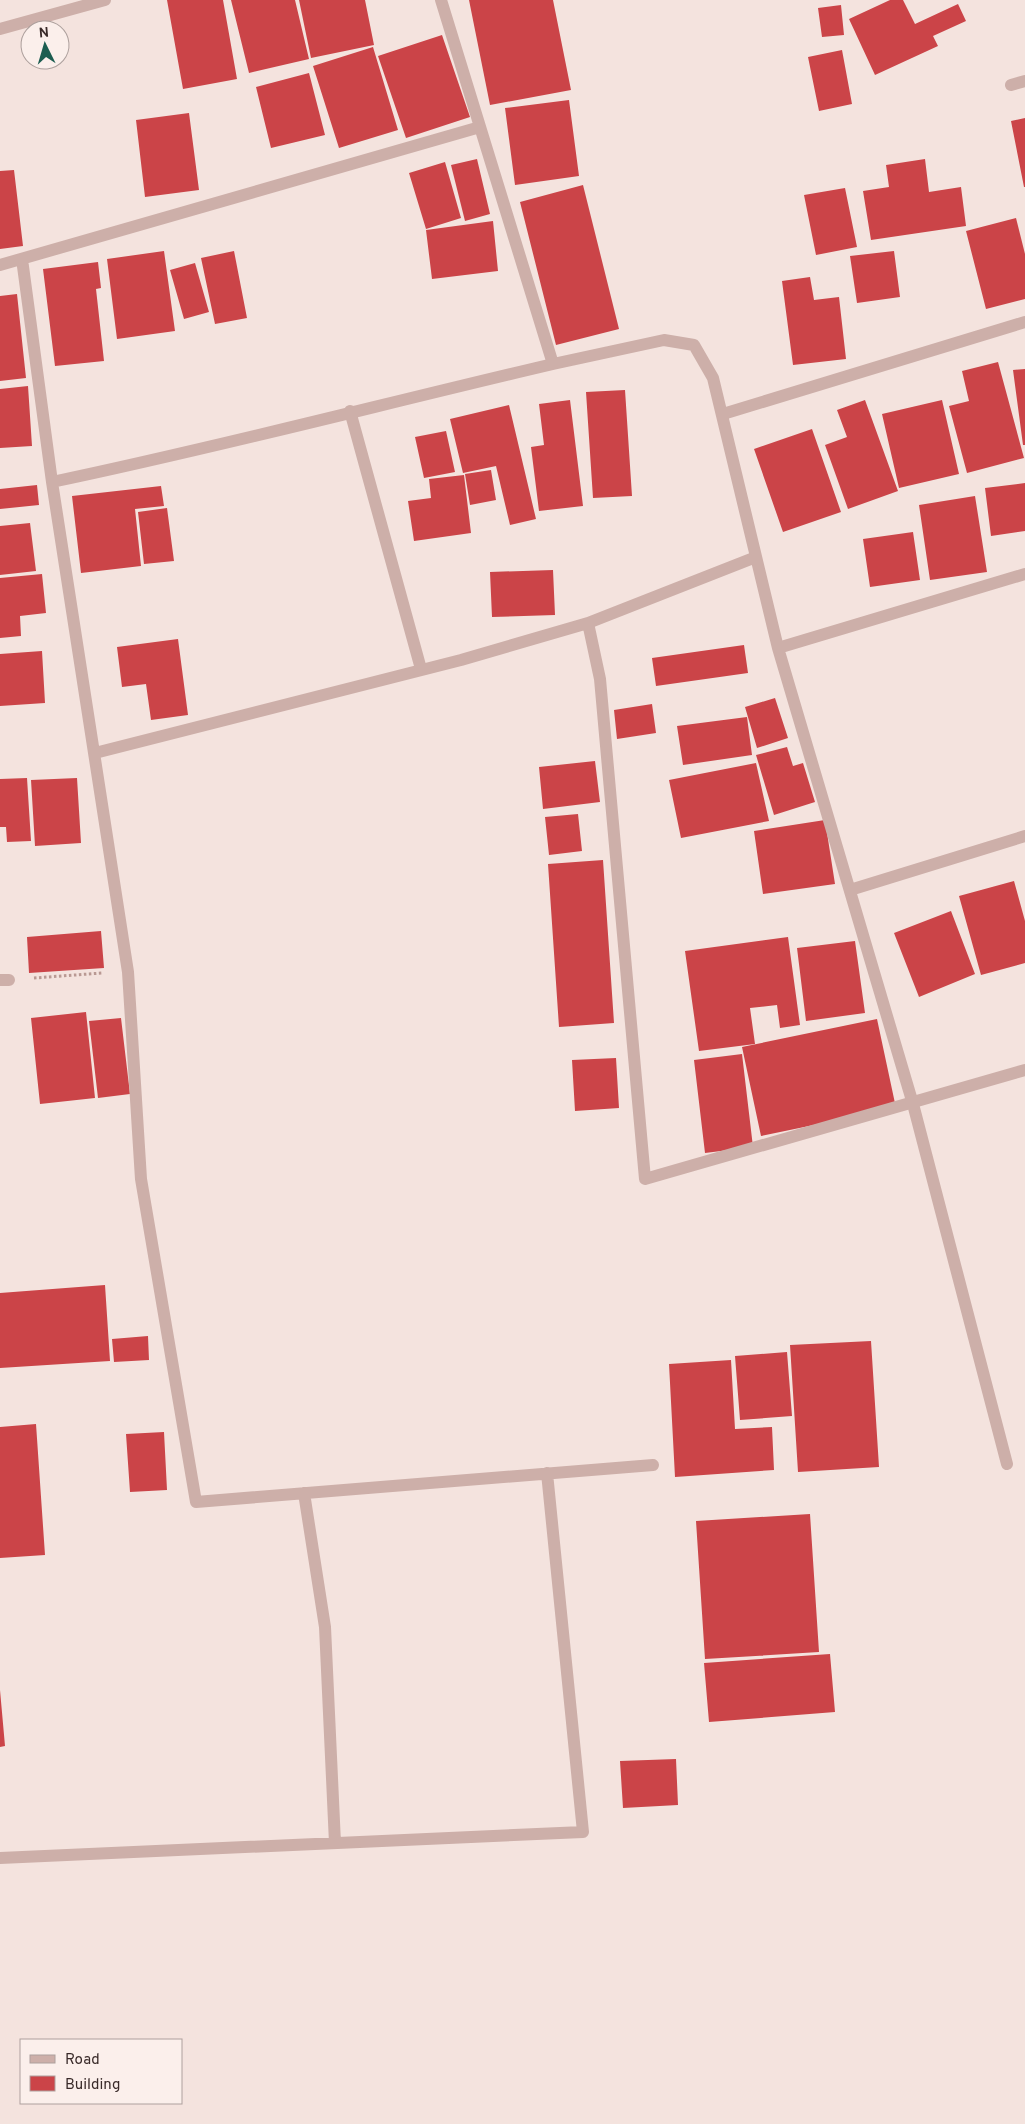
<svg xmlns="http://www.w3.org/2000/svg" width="1025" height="2124" viewBox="0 0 1025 2124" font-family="Overpass,sans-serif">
<rect width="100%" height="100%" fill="#f4e3de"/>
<path fill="#cb4448" d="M167,0H223L237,79L183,89Z
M231,0H295L309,59L249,73Z
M299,0H365L374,45L311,58Z
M469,0H553L571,90L490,105Z
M890,0H903L915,24L958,4L966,21L933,36L938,46L875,75L849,19Z
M841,5L844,35L822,37L818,8Z
M442,35L470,117L406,138L378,56Z
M373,47L398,130L339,148L313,66Z
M842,50L852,104L819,111L808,57Z
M309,73L325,135L271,148L256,87Z
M569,100L579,176L515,185L505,108Z
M189,113L199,190L145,197L136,120Z
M1025,118V187H1024L1011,121Z
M477,159L490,214L465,221L451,165Z
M925,159L929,192L961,187L966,226L871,240L863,191L889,187L886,165Z
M445,162L461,218L426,229L409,173Z
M14,170L23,246L0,249V171Z
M583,185L619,329L556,345L520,202Z
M845,188L857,247L816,255L804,195Z
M1016,218L1025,254V299L986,309L966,231Z
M493,221L498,271L432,279L426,230Z
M164,251L175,331L117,339L107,259Z
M234,251L247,318L215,324L201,258Z
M894,251L900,297L857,303L850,256Z
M98,262L101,288L96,289L104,361L55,366L43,269Z
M195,263L209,312L184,319L170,270Z
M810,277L814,300L839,297L846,359L793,365L782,281Z
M17,294L26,378L0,381V296Z
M998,362L1024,458L967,473L949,406L969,401L962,371Z
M1025,369V445H1023L1013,370Z
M28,386L32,446L0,448V389Z
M625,390L632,496L593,498L586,392Z
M570,400L583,506L539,511L531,447L544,445L539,404Z
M865,400L898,491L848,509L825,445L847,437L837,410Z
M942,400L959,474L899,488L882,414Z
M509,405L536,519L510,525L496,466L463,473L450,419Z
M812,429L841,512L783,532L754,449Z
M446,431L455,472L424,478L415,437Z
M491,470L496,500L470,505L465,474Z
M464,475L471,533L414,541L408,501L431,498L429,479Z
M1025,483V531L991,536L985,488Z
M37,485L39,505L0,509V489Z
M161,486L164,506L135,509L141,566L81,573L72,496Z
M975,496L987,572L930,580L919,505Z
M167,508L174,561L144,564L138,512Z
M30,523L36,571L0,575V526Z
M913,532L920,580L870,587L863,539Z
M553,570L555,615L492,617L490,572Z
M42,574L46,613L20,616L21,636L0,638V578Z
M178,639L188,715L151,720L146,684L122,687L117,647Z
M744,645L748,673L656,686L652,658Z
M42,651L45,703L0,706V654Z
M775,698L788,738L757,748L745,707Z
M652,704L656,733L617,739L614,710Z
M747,717L752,755L683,765L677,726Z
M787,747L793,766L803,763L815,802L774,815L756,755Z
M595,761L600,802L543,809L539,767Z
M756,763L769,821L681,838L669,780Z
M27,778L31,841L7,842L6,827H0V779Z
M77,778L81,843L35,846L31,780Z
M578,814L582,851L549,855L545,817Z
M825,820L835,884L763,894L754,831Z
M603,860L614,1023L559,1027L548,864Z
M1014,881L1025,921V963L981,975L959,896Z
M951,911L975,974L919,997L894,933Z
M101,931L104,968L29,973L27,937Z
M788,937L800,1025L780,1028L777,1005L750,1008L755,1044L699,1051L685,951Z
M855,941L865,1013L806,1021L797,948Z
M86,1012L95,1098L40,1104L31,1018Z
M121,1018L130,1094L98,1098L89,1021Z
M877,1019L896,1108L761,1136L742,1047Z
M742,1054L753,1147L705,1153L694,1060Z
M616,1058L619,1108L575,1111L572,1060Z
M105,1285L110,1361L0,1368V1293Z
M148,1336L149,1360L114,1362L112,1339Z
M871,1341L879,1467L798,1472L790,1345Z
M787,1352L792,1416L740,1420L735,1356Z
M731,1360L735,1429L772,1427L774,1470L675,1477L669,1364Z
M36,1424L45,1555L0,1558V1427Z
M164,1432L167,1490L130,1492L126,1434Z
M810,1514L819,1652L705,1659L696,1521Z
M830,1654L835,1712L709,1722L704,1663Z
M0,1690L5,1746L0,1747Z
M676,1759L678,1805L623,1808L620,1761Z"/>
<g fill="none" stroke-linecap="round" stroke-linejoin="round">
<path stroke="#b99993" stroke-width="3" stroke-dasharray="2.5 2.5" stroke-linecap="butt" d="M34,978L102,973"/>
<path stroke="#cdafa9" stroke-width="12" d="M441,0L553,364L664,340L694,345L713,378L778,648L913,1104L1007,1464
M0,29L105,0
M1011,85L1025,81
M22,259L52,482L128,972L141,1179L196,1502L653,1465
M0,265L480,127
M350,411L421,669
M723,414L1025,322
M52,482C220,447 386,403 553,364
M588,623L756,557
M778,648L1025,574
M95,753L461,660L588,623L600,679L645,1179L1025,1070
M850,890L1025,836
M0,980H9
M304,1493L325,1627L335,1843
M0,1858L583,1832L547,1473"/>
</g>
<rect x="20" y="2039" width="162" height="65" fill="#fbefeb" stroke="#ada09d"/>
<rect x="30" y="2055" width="25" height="8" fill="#cdafa9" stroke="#ada09d"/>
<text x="65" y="2064" font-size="15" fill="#392a29">Road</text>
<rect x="30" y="2076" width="25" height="15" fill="#cb4448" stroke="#ada09d"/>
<text x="65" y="2089" font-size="15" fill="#392a29">Building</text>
<g transform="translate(45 45) rotate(355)"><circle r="24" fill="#fbefeb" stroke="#ada09d"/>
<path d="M0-4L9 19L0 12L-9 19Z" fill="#1c5d50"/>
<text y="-8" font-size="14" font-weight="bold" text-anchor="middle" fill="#392a29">N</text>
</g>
</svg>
